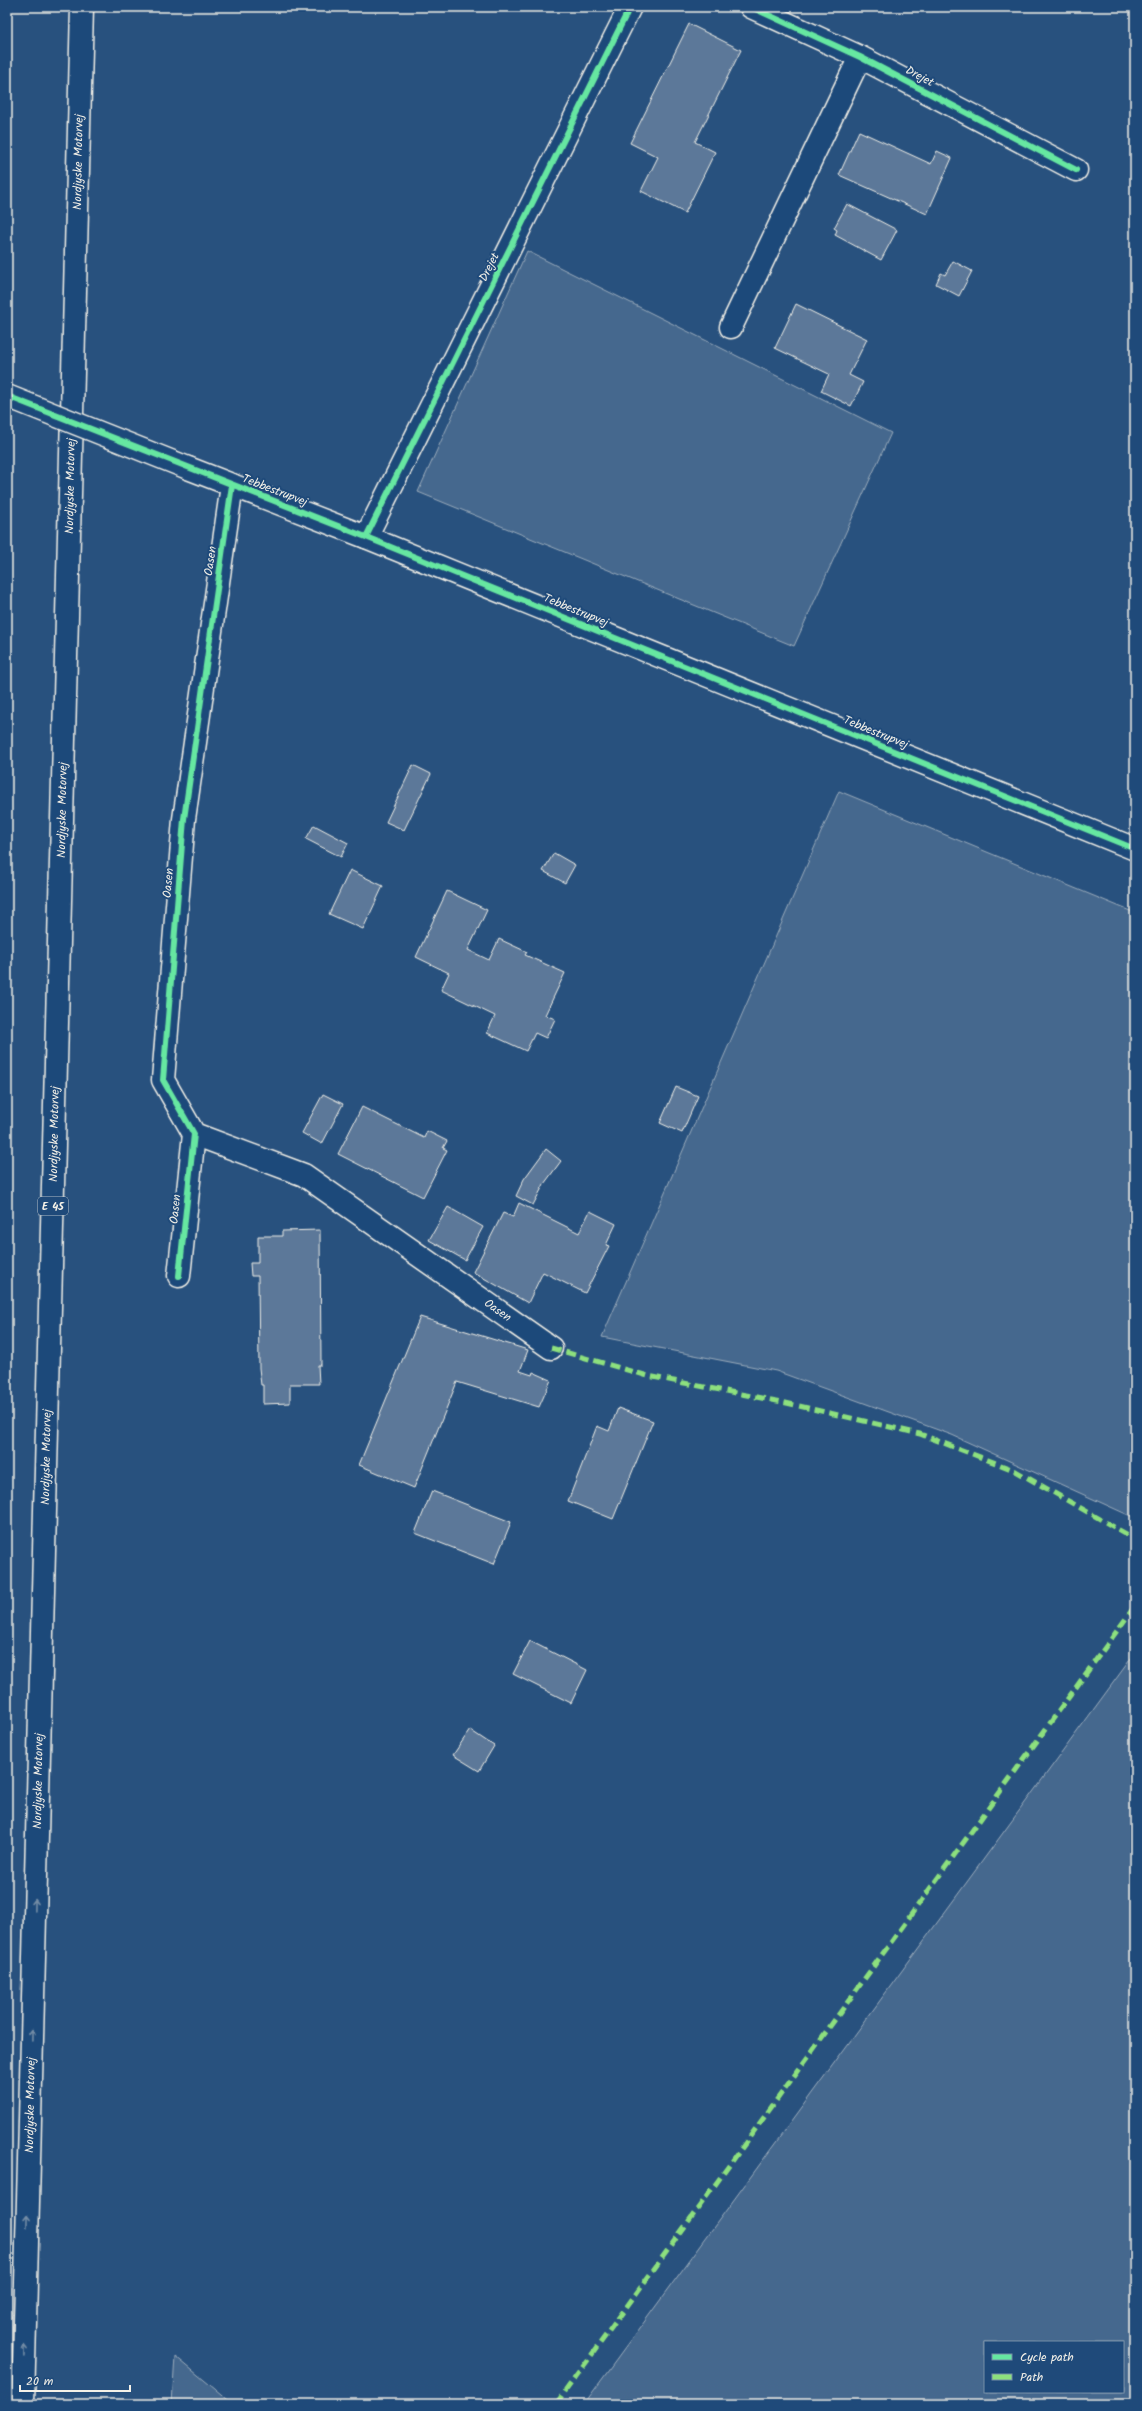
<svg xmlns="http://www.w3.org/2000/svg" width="1142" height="2411" viewBox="0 0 1142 2411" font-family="Kalam,sans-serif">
<rect width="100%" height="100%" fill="#28517e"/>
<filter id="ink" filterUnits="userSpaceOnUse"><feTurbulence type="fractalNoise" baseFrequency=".025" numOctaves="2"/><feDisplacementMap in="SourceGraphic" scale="8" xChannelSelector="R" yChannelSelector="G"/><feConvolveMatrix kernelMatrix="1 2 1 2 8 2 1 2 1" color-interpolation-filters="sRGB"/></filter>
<g filter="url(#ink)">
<path fill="#45688e" stroke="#9cacbb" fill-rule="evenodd" d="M527,251L891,433L794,646L418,492Z
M839,791L1135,913V1518L952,1435L776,1371L602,1337Z
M1135,1653V2404H584ZM985,2342H1123V2392H985Z
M175,2356L233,2404H172Z"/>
<path fill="#5b7899" stroke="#f4f1e8" d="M689,24L741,50L695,142L715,152L685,213L641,191L658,157L630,143Z
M859,131L931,164L937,151L952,158L927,214L839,175Z
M847,204L897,230L881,260L835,235L837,230L834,228Z
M953,261L972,271L959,296L936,284L941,273L945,275Z
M796,304L867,339L849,375L863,382L851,406L821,391L829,374L775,348Z
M413,765L431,774L404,830L386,822Z
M314,825L348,843L341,857L306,839Z
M554,853L575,865L565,883L543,871Z
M350,870L383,886L363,929L329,914Z
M447,891L487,910L468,950L489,960L499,939L527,952L525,955L565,973L545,1015L555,1019L546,1038L535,1033L526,1051L487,1033L495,1016L441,990L449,973L416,957Z
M676,1087L698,1096L682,1133L660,1123Z
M323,1094L343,1104L322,1144L302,1133Z
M362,1107L424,1138L427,1131L447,1141L443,1148L447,1150L423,1197L338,1154Z
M546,1149L561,1161L544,1184L533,1205L516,1196L524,1179Z
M519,1203L579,1233L590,1211L616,1224L606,1245L609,1246L585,1293L543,1272L528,1303L473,1272L503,1213L513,1217Z
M448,1207L483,1227L465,1260L429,1240Z
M320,1230L321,1365H318L319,1384H290V1403L263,1404V1385H261L259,1368L258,1276H251L250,1263H258V1236H282V1231Z
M420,1317L528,1350L520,1371L532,1375L533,1372L551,1380L539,1407L457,1382L414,1488L359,1465Z
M618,1408L653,1421L613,1519L568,1501L597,1426L609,1431Z
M432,1491L511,1522L494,1564L415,1533Z
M530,1641L587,1670L571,1703L513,1674Z
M470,1730L494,1746L479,1771L453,1755Z"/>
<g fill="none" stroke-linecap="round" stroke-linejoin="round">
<g stroke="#f4f1e8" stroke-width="25">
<path id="street" d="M751,7L860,57L1076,170
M731,327L860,57
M366,537L630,7
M194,1134L304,1175L551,1348
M179,1276L194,1134L163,1080L184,819L232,485"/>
</g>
<g stroke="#f4f1e8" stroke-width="25">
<path id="secondary" d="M188,468L366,537L1135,849"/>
</g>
<g stroke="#f4f1e8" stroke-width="25">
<path id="highway" d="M23,2404L82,7"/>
</g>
<use href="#street" stroke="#1f4a7a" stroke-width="22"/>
<use href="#secondary" stroke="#1f4a7a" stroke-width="22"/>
<use href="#highway" stroke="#1f4a7a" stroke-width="22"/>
<g stroke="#f4f1e8" stroke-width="25" stroke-linecap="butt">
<path id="secondary-bridge" d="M7,396L188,468"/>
</g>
<use href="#secondary-bridge" stroke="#1f4a7a" stroke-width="22"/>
<path stroke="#8de07e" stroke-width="5" stroke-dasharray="10 5" stroke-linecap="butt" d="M551,1348L648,1376L782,1402L920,1434L1014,1470L1135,1539
M556,2404L1135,1606"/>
<g stroke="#1f4a7a" stroke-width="8">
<path id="cycleway" d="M751,7L860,57L1076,170
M7,396L366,537L1135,849
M366,537L630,7
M179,1276L194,1134L163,1080L184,819L232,485"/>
</g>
<use href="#cycleway" stroke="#66e7a1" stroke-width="6"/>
</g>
<defs><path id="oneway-shaft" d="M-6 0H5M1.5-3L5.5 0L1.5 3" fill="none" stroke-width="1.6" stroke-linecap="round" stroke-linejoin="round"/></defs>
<g stroke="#748da6">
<use href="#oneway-shaft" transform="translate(35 1905) rotate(-89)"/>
<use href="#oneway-shaft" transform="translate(32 2035) rotate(-89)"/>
<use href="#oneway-shaft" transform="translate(27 2221) rotate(-89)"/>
<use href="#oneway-shaft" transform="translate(24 2351) rotate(-89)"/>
</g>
</g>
<g text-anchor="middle" stroke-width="4" stroke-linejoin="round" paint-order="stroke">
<rect fill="#1f4a7a" stroke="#b4bfc7" stroke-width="1" x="38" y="1197" width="30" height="18" rx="3"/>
<g font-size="11" font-weight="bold" fill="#f4f1e8">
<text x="53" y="1210">E 45</text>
</g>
<g font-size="12" fill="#f4f1e8" stroke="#1f4a7a">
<text transform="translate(920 76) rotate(28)" y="4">Drejet</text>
<text transform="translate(78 162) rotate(-89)" y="4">Nordjyske Motorvej</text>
<text transform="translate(489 267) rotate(-63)" y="4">Drejet</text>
<text transform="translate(70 486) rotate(-89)" y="4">Nordjyske Motorvej</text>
<text transform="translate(275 490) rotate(21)" y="4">Tebbestrupvej</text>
<text transform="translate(210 561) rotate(-82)" y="4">Oasen</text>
<text transform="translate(576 610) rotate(22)" y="4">Tebbestrupvej</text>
<text transform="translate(876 732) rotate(22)" y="4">Tebbestrupvej</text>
<text transform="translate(62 810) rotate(-89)" y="4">Nordjyske Motorvej</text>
<text transform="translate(168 883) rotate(-85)" y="4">Oasen</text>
<text transform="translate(54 1134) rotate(-89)" y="4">Nordjyske Motorvej</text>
<text transform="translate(175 1209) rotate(-84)" y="4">Oasen</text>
<text transform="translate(498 1310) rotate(35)" y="4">Oasen</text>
<text transform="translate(46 1457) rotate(-89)" y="4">Nordjyske Motorvej</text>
<text transform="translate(38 1781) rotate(-89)" y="4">Nordjyske Motorvej</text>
<text transform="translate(30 2105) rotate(-89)" y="4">Nordjyske Motorvej</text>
</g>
</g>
<rect width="1142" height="2411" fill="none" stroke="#1f4a7a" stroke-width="24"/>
<rect x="12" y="12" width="1118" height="2387" fill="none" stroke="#f4f1e8" stroke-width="1.5" filter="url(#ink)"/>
<rect x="984" y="2341" width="140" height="52" fill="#1f4a7a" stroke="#748da6"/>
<rect x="992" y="2354" width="20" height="6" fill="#66e7a1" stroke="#748da6"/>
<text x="1020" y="2361" font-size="12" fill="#f4f1e8">Cycle path</text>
<rect x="992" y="2374" width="20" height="6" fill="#8de07e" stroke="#748da6"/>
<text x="1020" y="2381" font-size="12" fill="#f4f1e8">Path</text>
<path d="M20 2385v6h110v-6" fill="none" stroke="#f4f1e8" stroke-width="2"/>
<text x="26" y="2385" font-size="12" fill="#f4f1e8" stroke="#1f4a7a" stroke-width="3" paint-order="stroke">20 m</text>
</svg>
